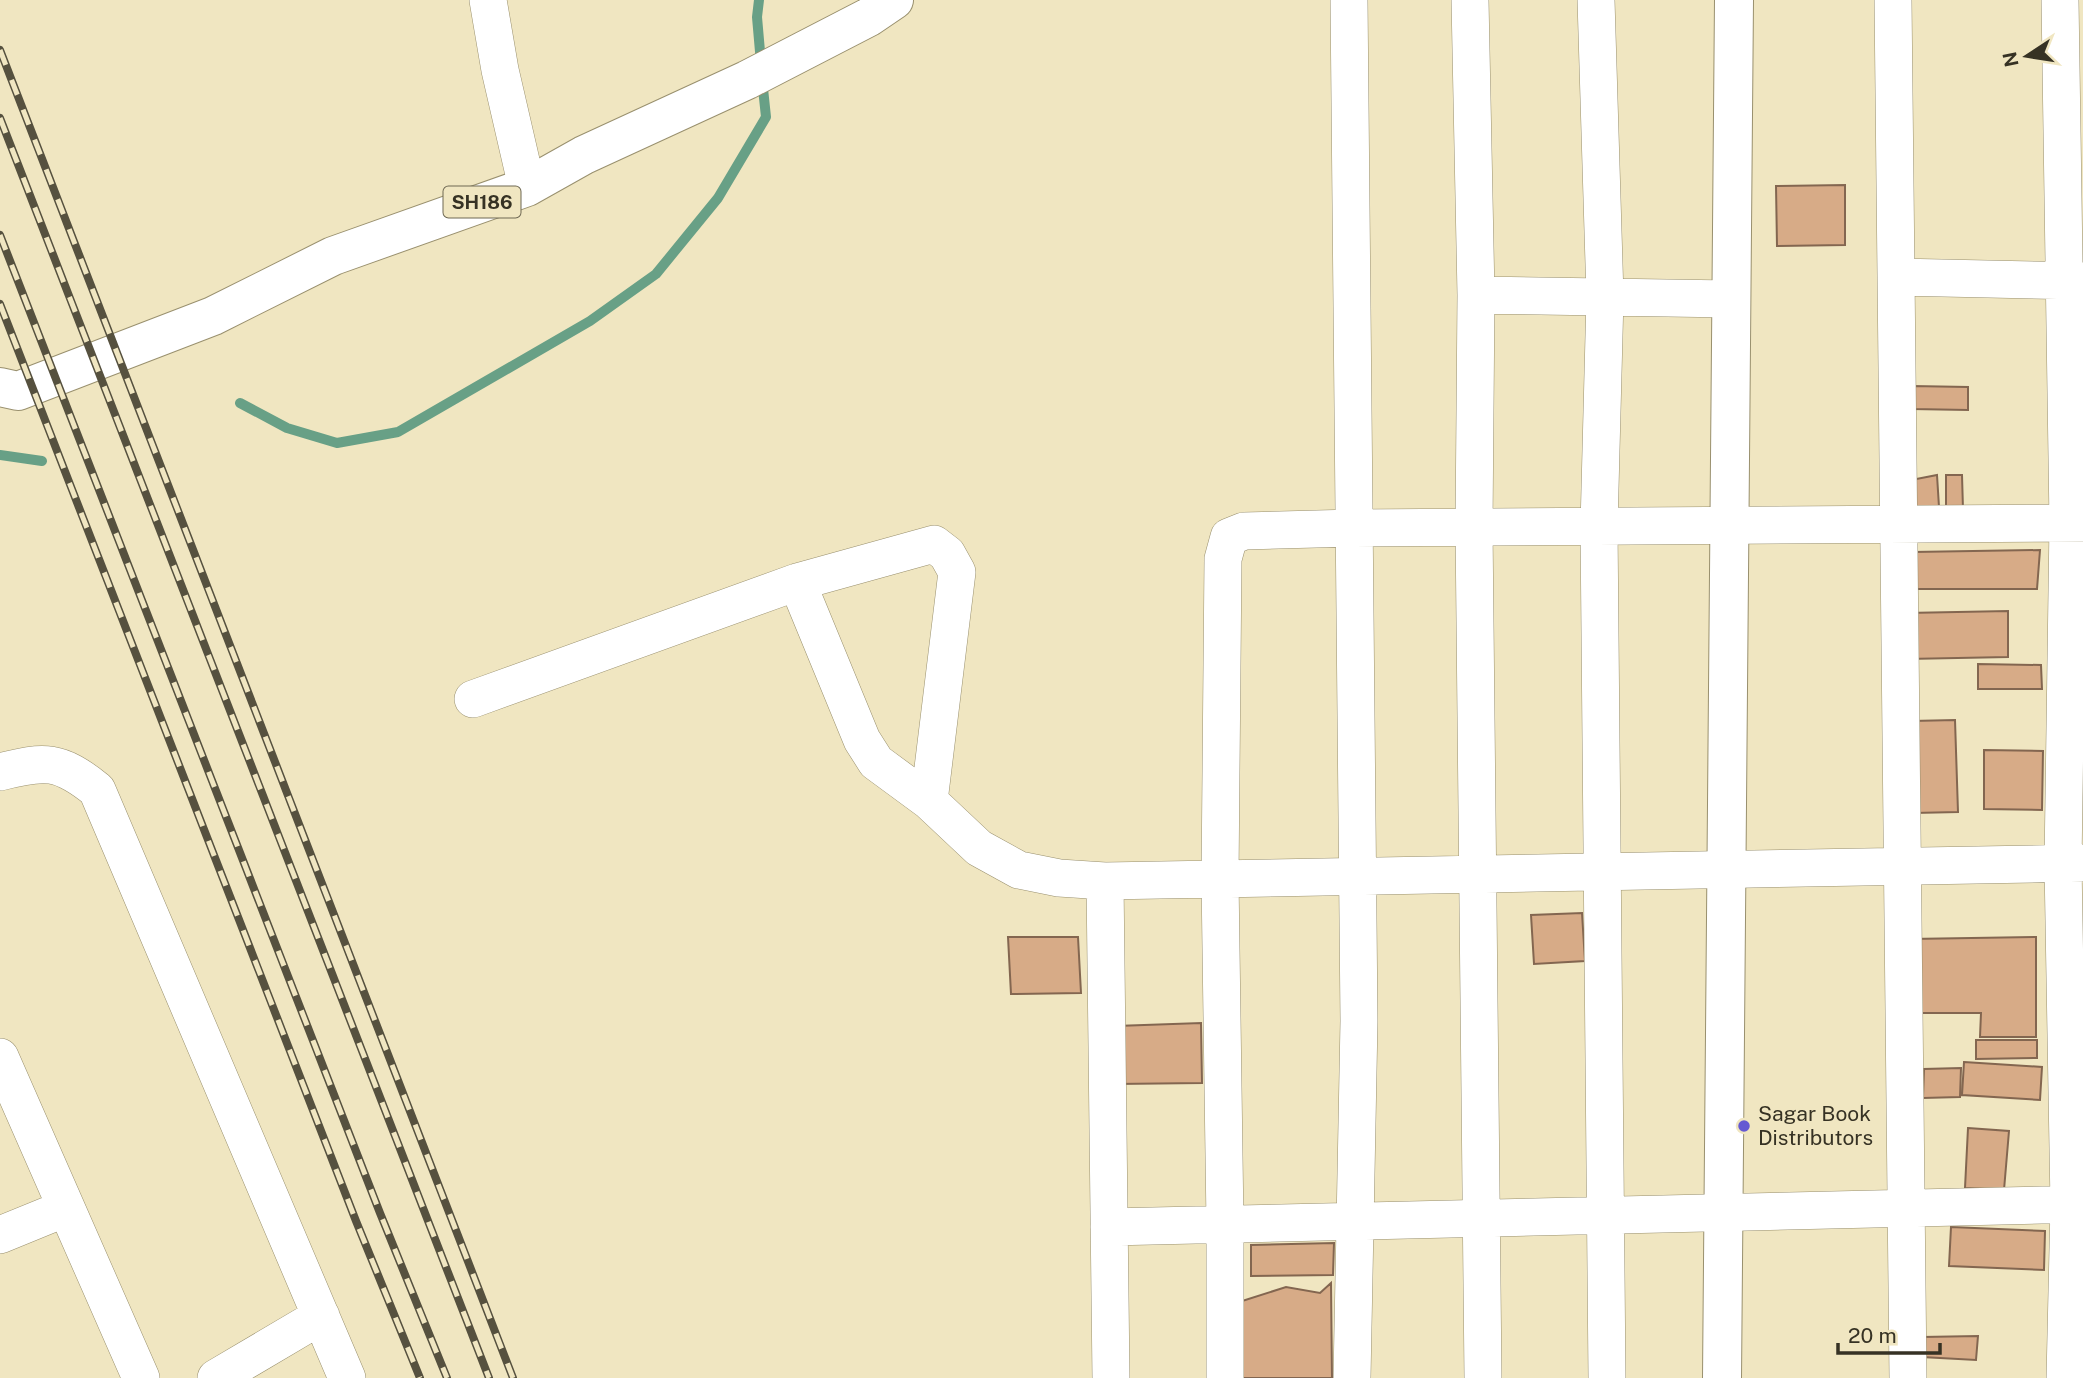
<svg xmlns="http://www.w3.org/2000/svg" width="2083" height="1378" viewBox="0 0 2083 1378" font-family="'Public Sans',sans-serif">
<rect width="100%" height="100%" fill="#f0e6c1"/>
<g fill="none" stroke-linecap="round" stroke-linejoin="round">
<path stroke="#68a086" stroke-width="10" d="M759,0L757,17L761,63
M240,403L287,428L337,443L398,432L590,321L656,274L718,198L766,117L762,79
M0,455L42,461"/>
</g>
<path fill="#d7ab87" stroke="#836650" stroke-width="2" d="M1845,185V245L1777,246L1776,186Z
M1912,386L1968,387V410L1912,409Z
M1937,475L1939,507L1911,508L1906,481Z
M1946,475H1962L1963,509H1946Z
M2040,550L2037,589H1914L1913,552Z
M2008,611V657L1907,659L1906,613Z
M1978,664L2041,665L2042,689H1978Z
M1955,720L1958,812L1914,813L1912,721Z
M1984,750L2043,751L2042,810L1984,809Z
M1582,913L1585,961L1534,964L1531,915Z
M1008,937H1078L1081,993L1011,994Z
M2036,937V1037H1980L1981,1013H1911L1910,939Z
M1201,1023L1202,1083L1115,1084L1116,1026Z
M1976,1040H2037V1058L1976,1059Z
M1964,1062L2042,1067L2040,1100L1962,1095Z
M1961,1068L1960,1097L1923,1098L1924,1069Z
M1968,1128L2009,1131L2004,1190L1965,1188Z
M1951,1227L2045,1231L2044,1270L1949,1266Z
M1334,1243L1333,1275L1251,1276V1245Z
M1331,1283L1332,1378H1240L1239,1302L1286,1287L1320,1293Z
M1978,1336L1976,1360L1922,1357V1337Z"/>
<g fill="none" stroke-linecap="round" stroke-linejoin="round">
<g stroke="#99906e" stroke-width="38">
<path id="minor" d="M488,0L500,70L527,187
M1349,0L1359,1021L1352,1378
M1470,0L1476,295L1474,527L1483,1378
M1596,0L1605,297L1599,527L1607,1378
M1893,0L1908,1378
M2060,0L2068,523L2063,864L2069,1205L2065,1378
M1896,277L2083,281
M1476,295L1731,299
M797,582L862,740L876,762L929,801L979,848L1019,870L1059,878L1105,881L2083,863
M473,699L797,582L934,544L947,554L957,572L929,801
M0,772C45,760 60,760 97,790L347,1378
M1105,881L1111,1378
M0,1057L141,1378
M1109,1227L2083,1204
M0,1235L66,1208
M216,1378L321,1316
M1225,1378V1224L1220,879L1223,559L1229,537L1244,531L1354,528L2083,523"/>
</g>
<g stroke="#99906e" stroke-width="40">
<path id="secondary" d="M1722,1378L1734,0"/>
</g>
<g stroke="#99906e" stroke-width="40">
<path id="primary" d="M0,387L18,391L213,316L333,256L527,187L584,155L747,80L869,17L894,0"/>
</g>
<use href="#minor" stroke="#fff" stroke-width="37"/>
<use href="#secondary" stroke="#fff" stroke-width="38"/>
<use href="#primary" stroke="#fff" stroke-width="38"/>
<g stroke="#56513f" stroke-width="8">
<path id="rail" d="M0,50L513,1378
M0,118L489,1378
M0,235L380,1213L447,1378
M0,304L356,1221L420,1378"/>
</g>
<use href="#rail" stroke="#f0e6c1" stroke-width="5" stroke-dasharray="16" stroke-linecap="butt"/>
</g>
<circle fill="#6559d2" stroke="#f0e6c1" stroke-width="2.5" cx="1744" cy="1126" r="7"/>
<g text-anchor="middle" stroke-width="5" stroke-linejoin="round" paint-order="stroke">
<rect fill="#f0e6c1" stroke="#6e6853" stroke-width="2" x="443.5" y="186.5" width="77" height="31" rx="5"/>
<g font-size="19" font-weight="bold" fill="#363224">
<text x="482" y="209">SH186</text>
</g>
<g font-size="21" fill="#363224" stroke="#f0e6c1" text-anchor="start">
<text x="1758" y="1121">Sagar Book<tspan x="1758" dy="24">Distributors</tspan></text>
</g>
</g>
<g transform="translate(2027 56) rotate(258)" stroke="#f0e6c1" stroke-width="5" paint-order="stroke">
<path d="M0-5L12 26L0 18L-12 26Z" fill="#363224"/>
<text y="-10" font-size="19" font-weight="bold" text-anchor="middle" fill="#363224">N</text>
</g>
<path d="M1838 1343v10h102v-10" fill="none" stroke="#363224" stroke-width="3.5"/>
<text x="1848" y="1343" font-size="21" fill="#363224" stroke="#f0e6c1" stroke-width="5" paint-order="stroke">20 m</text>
</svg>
